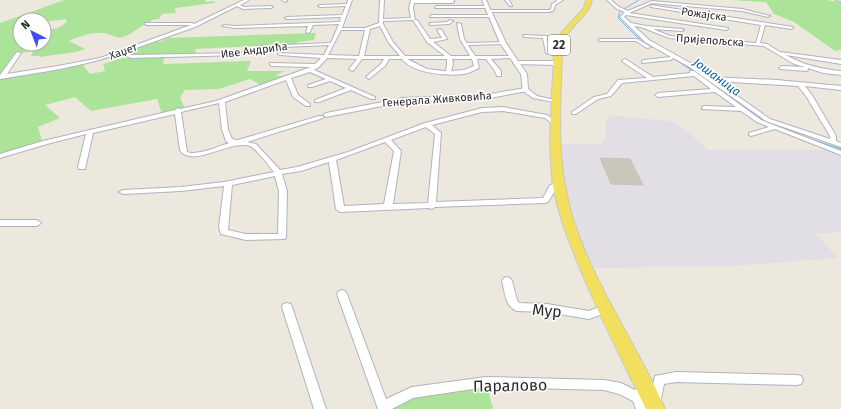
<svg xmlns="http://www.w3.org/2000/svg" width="841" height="409" viewBox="0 0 841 409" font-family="'Fira Sans',sans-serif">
<rect width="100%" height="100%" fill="#ede8dd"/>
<path fill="#e1dee6" d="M616,116L670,121L687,131L708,150H828L841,155V232L816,234L838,258L731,266L590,268L562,175L561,144H601L606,139V120L610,117Z"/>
<path fill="#abe499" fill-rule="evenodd" d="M64,0H205L206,2L214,1L215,3L175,8L176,13L162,14L159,19C147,19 136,33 123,37C117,39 109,33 102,33C91,32 79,37 69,41L85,49L76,52L40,57L38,56H31L33,51L14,54L0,76V23ZM66,19L67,22L58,28L44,30V44H20V20H44V22Z
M731,0H826L841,2V50L835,51L794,22L774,14L766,2Z
M316,33L314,40L298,42L296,44L195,49L196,55L165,56L163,64L251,61L247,71H285L276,75L288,78L263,86L250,79L219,89L185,90L180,98L185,109L162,114L157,99L91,111L75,97L45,105L60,118L38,127L42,141L0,154V77L82,64L90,74L105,71L103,64L129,56L126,52L154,40L160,42L167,38Z
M486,382L493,409H379L412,393Z"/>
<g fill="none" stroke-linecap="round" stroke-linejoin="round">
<path stroke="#6fc0f0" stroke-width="1" d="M639,0L620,11L618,18L637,37L652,46"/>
<path stroke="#6fc0f0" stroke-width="1.5" d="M677,60L703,78
M724,93L751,113
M758,118L768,123
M806,138L841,149"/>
</g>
<path fill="#c9c6bc" stroke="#c9c4b7" d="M600,158L630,159L643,185L611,184Z"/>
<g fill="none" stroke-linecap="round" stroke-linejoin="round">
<g stroke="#b1b2bf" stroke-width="2">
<path id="minor" d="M244,0H249L240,5L244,7L271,6L273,7L271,8L243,9L237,6L195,27L125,52L132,55L240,53L262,46L331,43L339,24L313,25L310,32L308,33L306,32L308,26L235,28L222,26L224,25L235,26L340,22L341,17L287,19L285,18L287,17L342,15L346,6L320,7L318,6L320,5L347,4L348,0H352L342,28H365L379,23L380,0H384L383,19L411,18L409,8L411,0H454V2L452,3H414L413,8L415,20H417L430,39L442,38L437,30L441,29L447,39L433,42L451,56H470L460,39L457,23L461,24L464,39L467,43L505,42V44H503L468,45L475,56H513V57L511,58L491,59L501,71V76H497L495,71L486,59H477L479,68C474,70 469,73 464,74C447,76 414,74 402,59H389L385,66L369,79L366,77L367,76L381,64L384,59H362L354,70L352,71L349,69L357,59L327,58L319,67L314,70L375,97V99H371L351,90L319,102H315V100L346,88L330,81L312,87H308V85L326,79L310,72L291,78L298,95L310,104V106H306L293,97L286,80L225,102L228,130L232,139L238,140L319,116H323V118L247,142L256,144L280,170L297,167L348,152L425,123L482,108L503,107L547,115L560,125L557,127L545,118L503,111L482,112L432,125L441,133L436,202L543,198L550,185L559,183L563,185L556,189L548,202L545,203L435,207L432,209L429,208L340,212L336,209L329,162L301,171L282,174L287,191L286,237L285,239L246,240L221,234L219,227L224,186L181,191L123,194L119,192L123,190L181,187L224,182L274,172C269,166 257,149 250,146C230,139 192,169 180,150L175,114L93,133L85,169H79L78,167L86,134L47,144L0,158V154L43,141L175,110L178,108L180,109L216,101L311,67L272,66L270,65V63L315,64L321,58L280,55L278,54V53L324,55L329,45L262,48L240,55L131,58L121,53C82,67 41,72 0,79V75L17,52L21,53L7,74L58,66L100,58L191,25H147L145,24V23H192L194,24ZM413,20L427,42L445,56H405L393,42L383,24V21ZM380,26L389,43L400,56H364L370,29ZM341,30H365L359,56L328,55ZM407,59H447V64L446,71H444L427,69ZM452,59H472L474,66L464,70L451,71L453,64ZM219,103L222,130L226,141L229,143C219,146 198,156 187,152L181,112ZM426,127L435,134L428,203L393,204L401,151L391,140ZM385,142L394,151L384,204L344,206L336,160ZM275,176L279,191L278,234H246L228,230L232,185Z
M282,0H286L287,1L285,2Z
M505,0H509L512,6H510Z
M558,0H563L555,5L554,10L550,12H488L486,11L488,10H549L551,9L552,4Z
M607,0H611L619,7L628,11L652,1L742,9L770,16L768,17L742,11L652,3L629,13L728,28V29L726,30L626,15L624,17L631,23L646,26L682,29L684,30L682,31L653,29L670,36L756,43L761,25L651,7L650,5L793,27V28L791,29L765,25L760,43L767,44L780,52L841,60V64L786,55C803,65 821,69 841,71V75L823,73L808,68V70L806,71L780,69L779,68L782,66L805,67L794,64L764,46L669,38L641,27L634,26L649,40L692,64L711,77L777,80L841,86V90L805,86L812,95L836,136V141L841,143V147L766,121L688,66L673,58L671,60L642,63V61L644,60L671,57L645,42L620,17L625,12L617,9ZM716,81L798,86L806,96L830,136V139L770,119Z
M836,0H841V1Z
M436,6H487L489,7L487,8H435Z
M431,15H490L492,16L490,17H430Z
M449,20L453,21L449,24L431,25L429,24L431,23L448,22Z
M523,35L547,36L550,54L546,53L543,38L525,37L523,36Z
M601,39H637L651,47L647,48L636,41H599V39Z
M625,59L653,77L690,73V71H694L761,120L841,151V155L775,129L751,136L749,135V133L769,127L757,122L741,111L702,109V107L704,106L736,107L715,92L658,97L655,95L658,93L711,89L694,76L622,83L611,96L598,99L576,114H572V112L594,97L607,94L618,80L647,78L623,62L622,61Z
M516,61H558L561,63L558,65L514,64L513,63Z
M525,88L528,90L527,91L490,98L403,102L326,117L323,115L326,113L403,98L490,94Z
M0,220H37L41,223L37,226H0Z
M507,277L510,278L512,281L517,300L519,303L547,304L589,311L604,305L608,306L609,309L608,312L589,319L547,312L517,311C505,307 505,292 502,281L504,278Z
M342,290L345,291L347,294L386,399L412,387L486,377L604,380L621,383L635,390L640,386L644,388L646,392L644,397L648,409H636L633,401L619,394L604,390L486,387L413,398L392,409H378L337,294L339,291Z
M287,303L291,304L326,409H314L282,307L283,304Z
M676,372L797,375L801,376L803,380L801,384L797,385L676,382L664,384L660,404L656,406L652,404L650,400L655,376Z"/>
</g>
<g stroke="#b1b2bf" stroke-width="2">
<path id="tertiary" d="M482,0H486L506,43L527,74L528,89L537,96L559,101V103L533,98L523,91L521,74L500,43Z"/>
</g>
<g stroke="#c8c8c8" stroke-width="2">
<path id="primary" d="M586,0H592L589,9L567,34L562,49C561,94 557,141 565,185C579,267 633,334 665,409H646C622,360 597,311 577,261C567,236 557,211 553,185C547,141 553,94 554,49L561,33L584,8Z"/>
</g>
<use href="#minor" fill="#fff" fill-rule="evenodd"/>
<use href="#tertiary" fill="#fff" fill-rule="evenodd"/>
<use href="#primary" fill="#f2df5d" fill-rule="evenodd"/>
</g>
<g text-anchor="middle" stroke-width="3" stroke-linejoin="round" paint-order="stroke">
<g font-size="11" fill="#2b2b2b" stroke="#fff">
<text transform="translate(704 14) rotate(8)" y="4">Рожајска</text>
<text transform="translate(710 40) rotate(4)" y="4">Пријепољска</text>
<text transform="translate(254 50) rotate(-7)" y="4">Иве Андрића</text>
<text transform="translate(123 51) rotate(-20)" y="4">Хаџет</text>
<text transform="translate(437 99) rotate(-4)" y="4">Генерала Живковића</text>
</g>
<rect fill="#fff" stroke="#6b6b6b" stroke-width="1" x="548" y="35" width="22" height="20" rx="3"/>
<g font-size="12" font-weight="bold" fill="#2b2b2b">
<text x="559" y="49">22</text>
</g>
<g font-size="12" font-style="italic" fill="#0c5d9f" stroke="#fff">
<text transform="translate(717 77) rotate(36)" y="4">Јошаница</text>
</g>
<g font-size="16" fill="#2b2b2b" stroke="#fff">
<text transform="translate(547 310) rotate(5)" y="6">Мур</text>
<text transform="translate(510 385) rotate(-1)" y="6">Паралово</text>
</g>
</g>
<g transform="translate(32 32) rotate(318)"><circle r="19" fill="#ffffff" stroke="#aaaaaa"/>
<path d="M0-3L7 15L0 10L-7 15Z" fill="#3c4bfc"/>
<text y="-6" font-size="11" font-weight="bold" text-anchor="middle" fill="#2b2b2b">N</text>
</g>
</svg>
